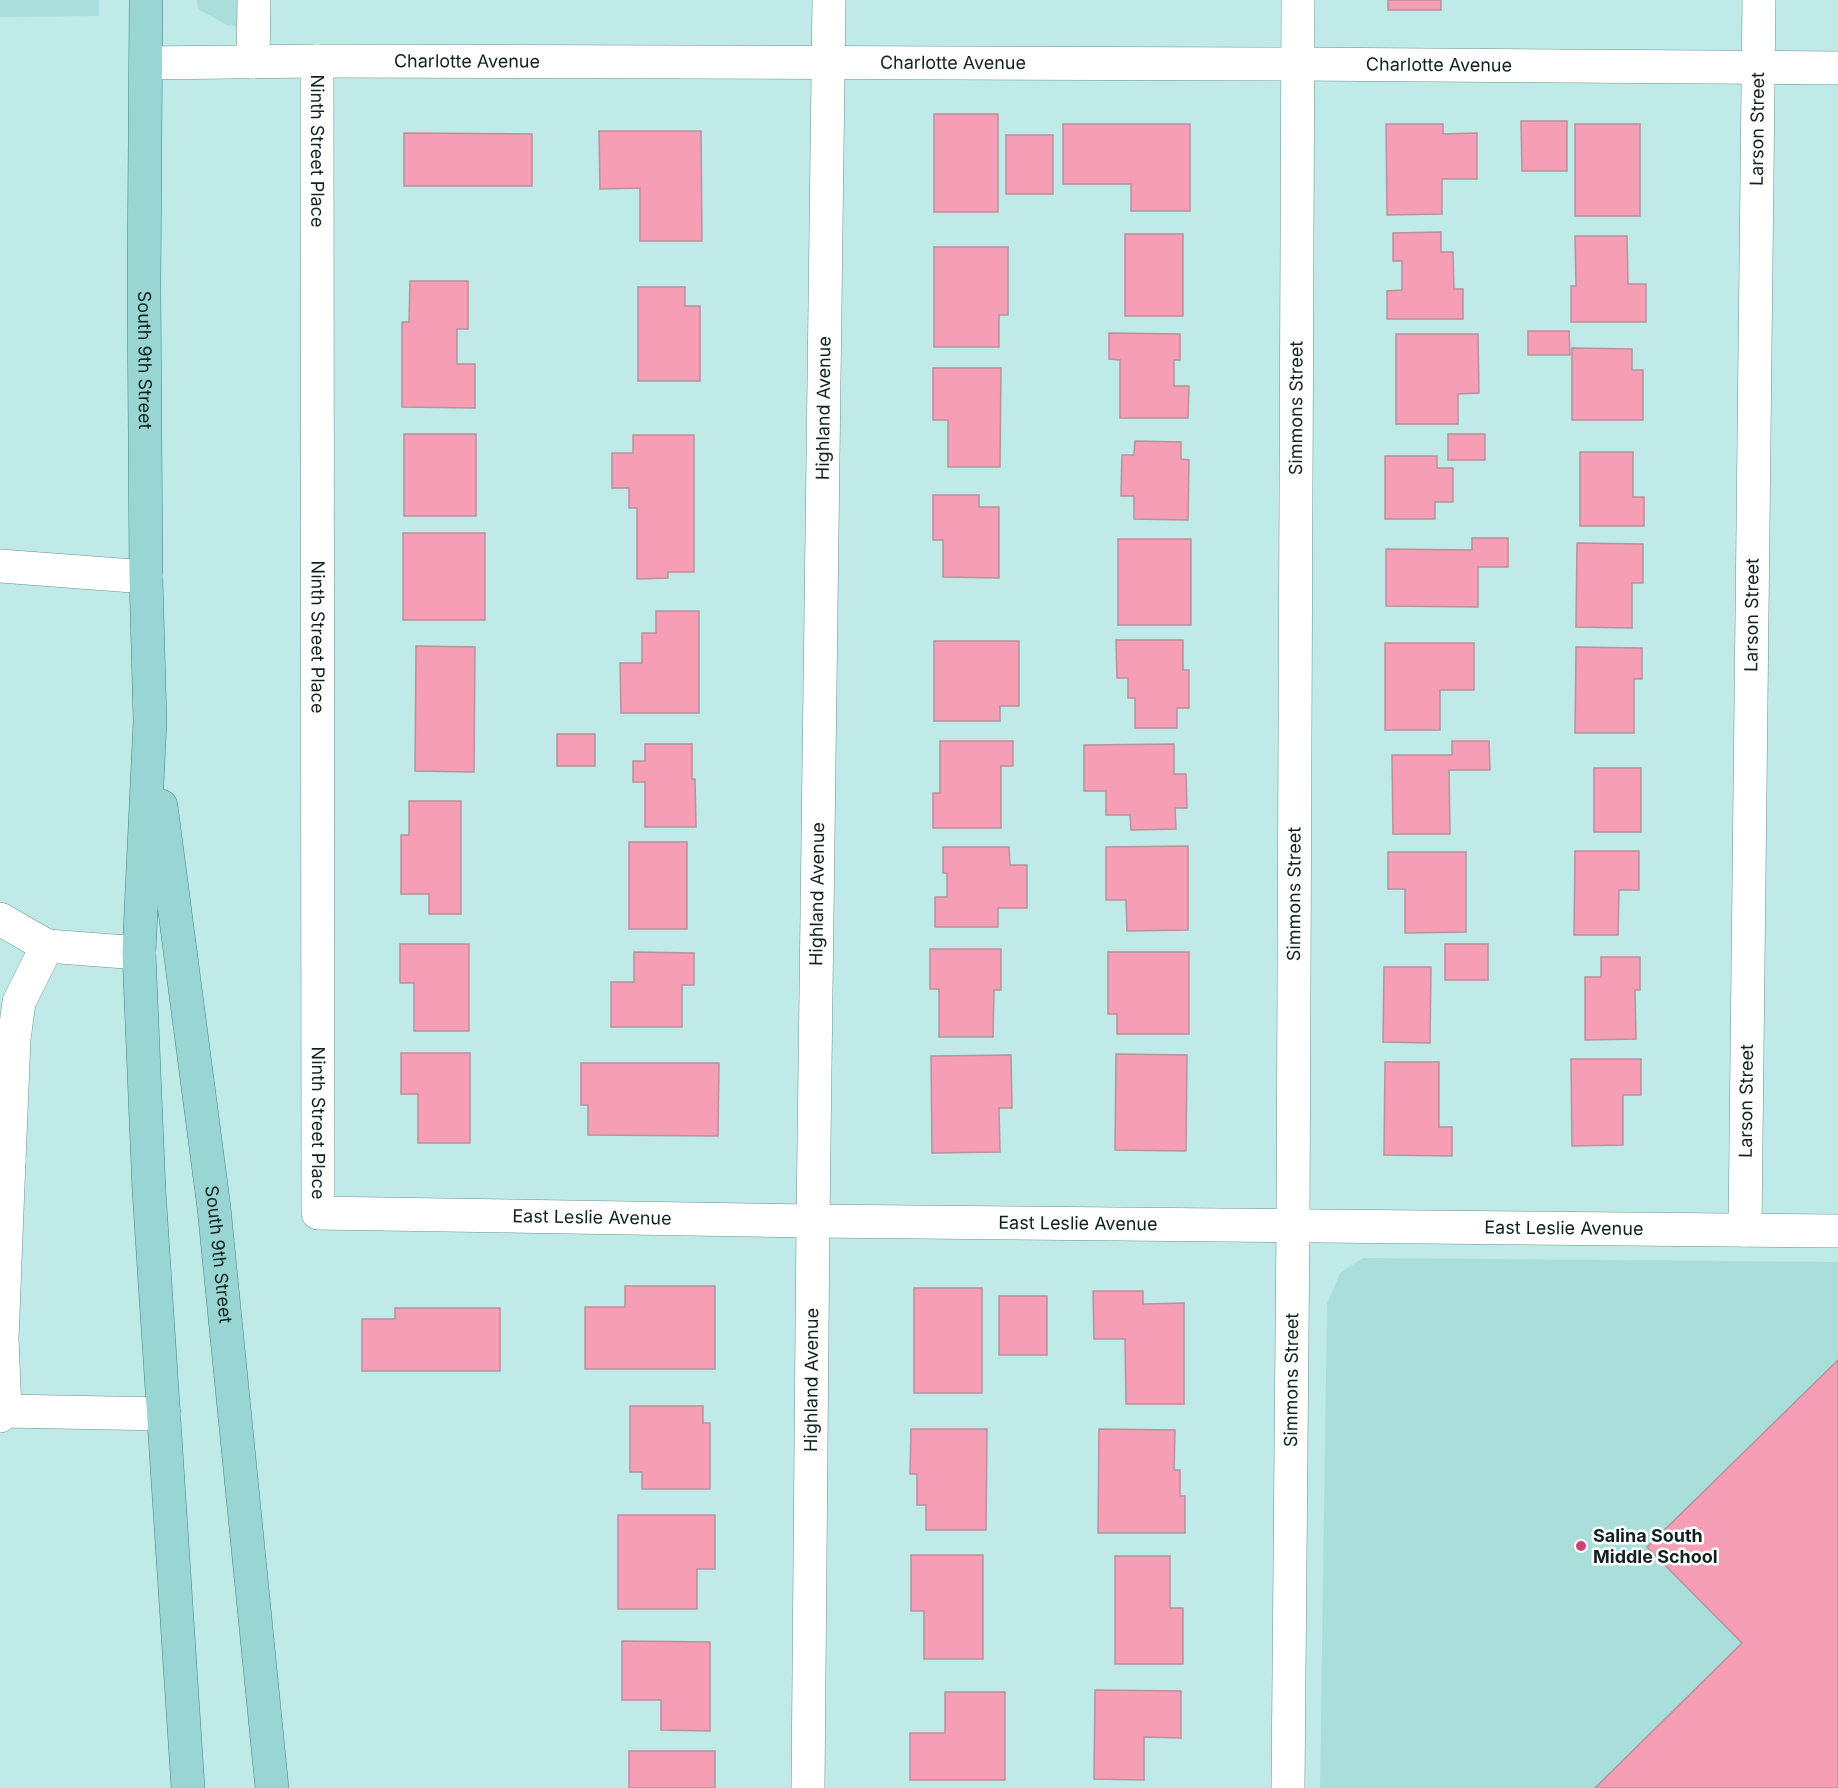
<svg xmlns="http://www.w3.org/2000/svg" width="1838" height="1788" viewBox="0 0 1838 1788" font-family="Inter,sans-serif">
<rect width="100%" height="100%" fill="#bfeae7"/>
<path fill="#aadeda" d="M0,0H99V16L0,17Z
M197,0H270L271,33L227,25L198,9Z
M1363,1258L1838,1262V1788H1320L1327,1304L1340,1273Z"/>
<path fill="#f59eb6" stroke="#b7939b" stroke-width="1.5" d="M1388,0H1441V10H1388Z
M934,114H998V212H934Z
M1521,121H1567V171H1522Z
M1063,124H1190V211H1131V184H1063Z
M1386,124H1443V134L1477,133V179H1442V214L1387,215Z
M1575,124H1640V216H1575Z
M599,131H701L702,241H640V188L600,189Z
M404,133L532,134V186H404Z
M1006,135H1053V194H1006Z
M1441,232V252H1453L1454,289H1463V319H1387V291L1402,290V261H1393V233Z
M1125,234H1183V316H1125Z
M1575,236H1627L1628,284H1646V322H1571V286H1576Z
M934,247H1008V315H999V347H934Z
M410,281H468V329H457V364H475V408L402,407V322H409Z
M638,287H685V306H700V381H638Z
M1528,331H1569L1570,355H1528Z
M1109,333L1180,334V360H1174V386H1189L1188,418H1120V360L1109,359Z
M1396,334H1478L1479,393L1458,394V424H1396Z
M1572,348L1632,349V370H1643V420H1572Z
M933,368H1001L1000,467H948V420H933Z
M404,434H476V516H404Z
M1448,434H1485V460H1448Z
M633,435H694V572H668V578L637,579V508H629V488H612V453H633Z
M1135,441L1181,442V459L1189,460L1188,520L1134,519V496H1121L1122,455H1134Z
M1580,452H1633V497H1644V526H1580Z
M1385,456H1437V468H1453V502H1435V519H1385Z
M933,495H979V507H999V578L943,577V540H933Z
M403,533H485V620H403Z
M1472,538H1508V567H1478V607L1386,606V549L1472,550Z
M1118,539H1191V625H1118Z
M1577,543L1643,544V583H1632V628L1576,627Z
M656,611H699V713H621L620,663H642V633H656Z
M1116,640H1183V670H1189V708H1177V728H1135V698H1128V678H1117Z
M934,641H1019V706H1000V721H934Z
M1385,643H1474V690H1440V730H1385Z
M416,646L475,647L474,772L415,771Z
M1576,647L1642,648V679H1634V733H1575Z
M557,734H595V766H557Z
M940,741H1013V766H1001V828H933V793H940Z
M1452,741H1489L1490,770H1449L1450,834H1393L1392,755H1452Z
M645,744H692V779H695L696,827H645V782H633V761H645Z
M1174,744V774H1186L1187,808H1175L1176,829L1131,830L1130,815H1106V791H1084V745Z
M1594,768H1641V832H1594Z
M409,801H461V914H429V894H401V835H409Z
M629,842H687V929H629Z
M1188,846V930L1127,931L1126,900H1106V847Z
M943,847H1009L1010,865H1027V908H998V927H935V897H947V873H943Z
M1575,851H1639V890H1619L1618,935H1574Z
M1388,852H1466V932L1405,933V889H1388Z
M400,944H469V1031H414V983H400Z
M1445,944H1488V980H1445Z
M930,949H1001V990H994L993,1037H939V989H930Z
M634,952L694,953V985H682V1027H611V982H634Z
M1108,952H1189V1034H1117V1014H1108Z
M1601,957H1640V990H1635L1636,1039L1585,1040V977H1601Z
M1384,967H1431L1430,1043L1383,1042Z
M401,1053H470V1143H418V1094H401Z
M1116,1054L1187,1055L1186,1151L1115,1150Z
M1011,1055L1012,1108H999L1000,1152L932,1153L931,1056Z
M1571,1059H1641V1095H1623V1145L1572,1146Z
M1385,1062H1439V1127H1452V1156L1384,1155Z
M581,1063H719L718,1136L588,1135V1105H581Z
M625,1286H715V1369H585V1307H625Z
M914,1288H982V1393H914Z
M1093,1291H1143V1304L1184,1303V1404H1126L1125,1339H1094Z
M999,1296H1047V1355H999Z
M395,1308H500V1371H362V1319H395Z
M1838,1360V1788H1595L1742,1643L1647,1547Z
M630,1406H703V1423H710V1489H642V1472H630Z
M911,1429H987L986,1530H926V1505H917V1474H910Z
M1099,1429L1175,1430L1174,1470H1180V1496H1185V1533H1098Z
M618,1515H715V1569H697V1609H618Z
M911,1555H983V1659H924V1611H911Z
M1115,1556H1170V1608H1183V1664H1115Z
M622,1641L710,1642V1731L661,1730V1700H622Z
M1095,1690L1181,1691V1738L1144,1737V1780L1094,1779Z
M945,1692H1005V1780H910V1733H945Z
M629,1751H715V1788H629Z"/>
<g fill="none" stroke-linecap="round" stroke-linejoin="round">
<g stroke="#6a9390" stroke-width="34">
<g id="minor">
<path id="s1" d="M317,61L318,1213L813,1221L1838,1231"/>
<path d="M253,62L254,0"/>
<path id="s2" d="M146,63L317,61L1298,64L1838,68"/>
<path d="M0,566L146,577"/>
<path d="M0,919L47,946"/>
<path d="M0,1156L9,1160L2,1339L5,1411"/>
<path d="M9,1160L14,1039L19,1002L47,946L139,953"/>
<path id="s3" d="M1745,1230L1759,0"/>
<path d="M0,1416L5,1411L164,1414"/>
<path id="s4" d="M808,1788L813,1221L829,0"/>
<path id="s5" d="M1288,1788L1293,1225L1298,0"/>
</g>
</g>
<g stroke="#3d8582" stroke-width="34">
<g id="major">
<path id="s6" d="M146,0L144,288L146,577L150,721L139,953L149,1191L188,1788"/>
<path id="s7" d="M161,806L214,1208L272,1788"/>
</g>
</g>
<use href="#minor" stroke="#fff" stroke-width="33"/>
<use href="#major" stroke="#99d6d3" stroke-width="33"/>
</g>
<circle fill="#cd4173" stroke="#fff" stroke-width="2" cx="1581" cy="1546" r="6"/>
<g text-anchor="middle" stroke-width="5" stroke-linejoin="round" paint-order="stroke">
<g font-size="18" fill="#102120" stroke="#fff">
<text dy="6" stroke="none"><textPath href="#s2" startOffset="321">Charlotte Avenue</textPath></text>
<text dy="6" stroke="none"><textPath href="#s2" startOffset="807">Charlotte Avenue</textPath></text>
<text dy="6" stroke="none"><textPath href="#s2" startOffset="1293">Charlotte Avenue</textPath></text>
<text dy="6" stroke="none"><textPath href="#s3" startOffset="1101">Larson Street</textPath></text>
<text dy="6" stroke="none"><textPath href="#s1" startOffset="90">Ninth Street Place</textPath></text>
<text dy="6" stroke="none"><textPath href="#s6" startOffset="360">South 9th Street</textPath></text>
<text dy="6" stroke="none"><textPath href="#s4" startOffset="1380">Highland Avenue</textPath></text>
<text dy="6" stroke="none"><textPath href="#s5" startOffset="1380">Simmons Street</textPath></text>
<text dy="6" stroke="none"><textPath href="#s3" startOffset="615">Larson Street</textPath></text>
<text dy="6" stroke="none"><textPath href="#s1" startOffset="576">Ninth Street Place</textPath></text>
<text dy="6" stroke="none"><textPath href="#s4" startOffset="894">Highland Avenue</textPath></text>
<text dy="6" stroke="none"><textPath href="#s5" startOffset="894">Simmons Street</textPath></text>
<text dy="6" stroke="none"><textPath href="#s3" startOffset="129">Larson Street</textPath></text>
<text dy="6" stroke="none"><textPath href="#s1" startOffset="1062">Ninth Street Place</textPath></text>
<text dy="6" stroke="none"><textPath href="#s1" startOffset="1426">East Leslie Avenue</textPath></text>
<text dy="6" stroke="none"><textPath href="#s1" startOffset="1912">East Leslie Avenue</textPath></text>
<text dy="6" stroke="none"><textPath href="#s1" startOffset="2398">East Leslie Avenue</textPath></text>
<text dy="6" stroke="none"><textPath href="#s7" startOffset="452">South 9th Street</textPath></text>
<text dy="6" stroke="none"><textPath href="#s4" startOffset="408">Highland Avenue</textPath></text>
<text dy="6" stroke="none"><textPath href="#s5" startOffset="408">Simmons Street</textPath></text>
</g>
<g font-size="18" font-weight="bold" fill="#102120" stroke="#fff" text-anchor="start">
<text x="1593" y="1542">Salina South<tspan x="1593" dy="21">Middle School</tspan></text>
</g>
</g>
</svg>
